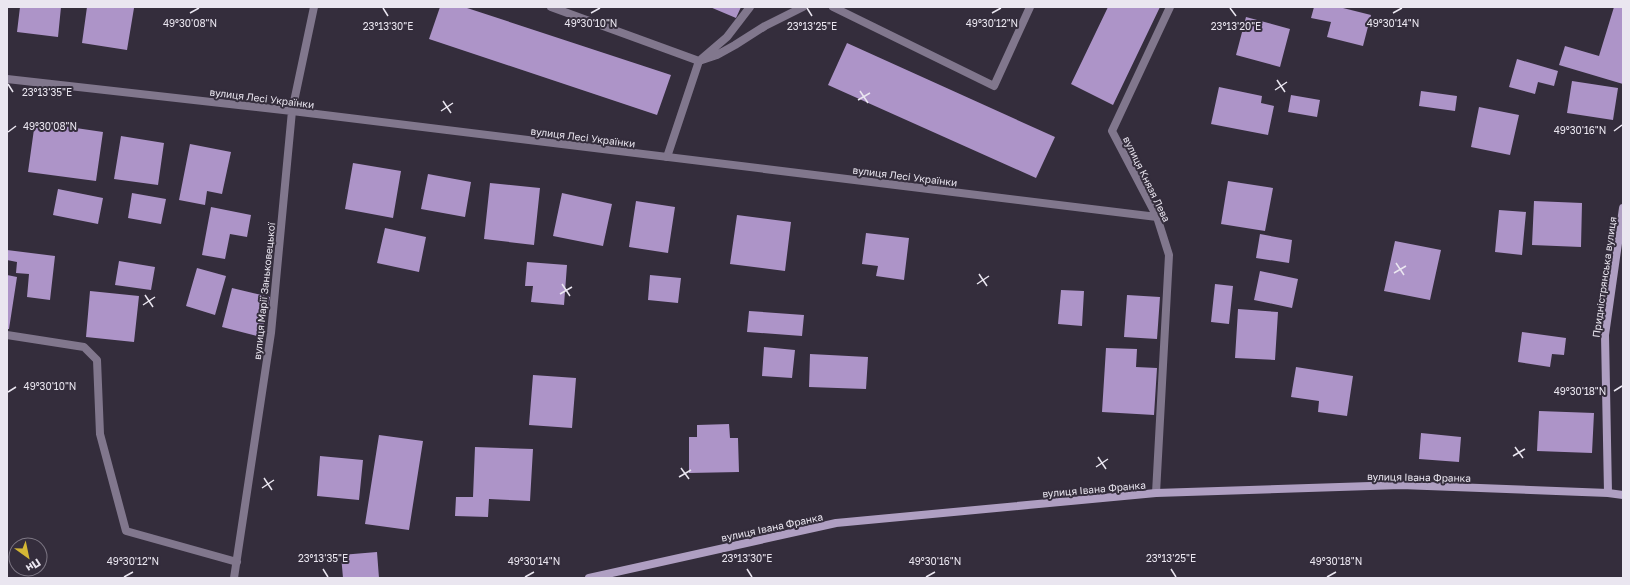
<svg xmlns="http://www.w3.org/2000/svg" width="1630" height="585" viewBox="0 0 1630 585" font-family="'Golos Text',sans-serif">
<rect width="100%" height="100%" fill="#342d3c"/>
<path fill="#ad94c8" d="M20,7H61L58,37L17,32Z
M87,7L134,8L127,50L82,43Z
M440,7H464L671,75L657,115L429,39Z
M710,7H741L736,18Z
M1108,7H1160L1113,105L1071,84Z
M1314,7H1339L1371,15L1363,46L1327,37L1331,22L1311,18Z
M1614,7H1623V84L1559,65L1565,46L1599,56Z
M1246,17L1290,29L1280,67L1236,55Z
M847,43L1055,137L1036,178L828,85Z
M1517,59L1558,71L1554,86L1538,82L1535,94L1509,87Z
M1572,81L1618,88L1613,120L1567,113Z
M1219,87L1262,96L1261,103L1274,106L1268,135L1211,124Z
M1421,91L1457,96L1455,111L1419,106Z
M1291,95L1320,100L1317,117L1288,112Z
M1479,107L1519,115L1510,155L1471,147Z
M35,122L103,132L96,181L28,172Z
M121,136L164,143L158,185L114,179Z
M190,144L231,152L222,194L207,191L205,205L179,200Z
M353,163L401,171L393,218L345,209Z
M428,174L471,182L465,217L421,209Z
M1228,181L1273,188L1265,231L1221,224Z
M490,183L540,188L534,245L484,239Z
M58,189L103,198L98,224L53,215Z
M132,193L166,199L161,224L128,218Z
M562,193L612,204L603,246L553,236Z
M636,201L675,207L668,253L629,247Z
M1534,201L1582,203L1581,247L1532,245Z
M211,207L251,215L247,237L230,234L225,259L202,255Z
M1499,210L1526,212L1522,255L1495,252Z
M737,215L791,222L785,271L730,264Z
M385,228L426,237L419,272L377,263Z
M866,233L909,238L904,280L876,276L878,266L862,264Z
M1260,234L1292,240L1289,263L1256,258Z
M1395,241L1441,250L1430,300L1384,291Z
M7,250L55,256L50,300L27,297L29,274L16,273L17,262L7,260Z
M119,261L155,267L151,290L115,285Z
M527,262L567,265L564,305L531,302L533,286H525Z
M197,268L226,276L215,315L186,306Z
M1260,271L1298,279L1292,308L1254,300Z
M7,275L17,277L9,329H7Z
M650,275L681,278L678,303L648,300Z
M1215,284L1233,286L1229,324L1211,322Z
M232,288L270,297L261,337L222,327Z
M1061,290L1084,291L1082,326L1058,324Z
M90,291L139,296L134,342L86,337Z
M1127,295L1160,297L1157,339L1124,337Z
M1238,309L1278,312L1275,360L1235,358Z
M749,311L804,315L802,336L747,332Z
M1522,332L1566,338L1564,355L1552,354L1550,367L1518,362Z
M764,347L795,350L792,378L762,376Z
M1106,348L1137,349L1136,367L1157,368L1154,415L1102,412Z
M810,354L868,357L866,389L809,387Z
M1296,367L1353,376L1347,416L1318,412L1319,401L1291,397Z
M533,375L576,378L572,428L529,425Z
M1539,411L1594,413L1592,453L1537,451Z
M729,424L730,438H738L739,472L689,473V437H697V425Z
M1421,433L1461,437L1459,462L1419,459Z
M379,435L423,441L409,530L365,524Z
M475,447L533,449L530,501L489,499L488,517L455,516L456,497H473Z
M320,456L363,460L359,500L317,496Z
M377,552L379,578H343L341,555Z"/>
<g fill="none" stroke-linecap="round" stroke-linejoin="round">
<path stroke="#81778d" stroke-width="8" d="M551,7L699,61L717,55L735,45L765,26L803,7
M833,7L994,86L1030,7
M667,157L699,61L727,37L750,7"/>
<path stroke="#81778d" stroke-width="8" d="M7,79L292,111L1157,217
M7,335L84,347L97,360L100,434L126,531L237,562
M1156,493L1169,255L1157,217L1112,131L1170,7
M234,578L271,333L292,111L314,7"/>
<path stroke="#af9fc2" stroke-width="8" d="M1608,493L1605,335L1623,208
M589,578L836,523L1156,493L1401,485L1608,493L1623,495"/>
</g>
<path fill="none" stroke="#eae6f0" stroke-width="1.5" d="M383,8L388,16M807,8L812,16M1230,8L1236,16M190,13L199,8M591,13L600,8M992,13L1001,8M1393,13L1402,8M1277,80L1285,92M8,84L13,92M1275,90L1287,82M860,91L868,103M858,100L870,93M443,101L451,113M441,111L453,103M1614,131L1622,125M8,132L16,126M1396,263L1404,275M1394,273L1406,266M979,274L987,286M562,284L570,296M977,284L989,276M560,294L572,287M145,295L153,307M143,305L155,297M1614,391L1622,386M8,392L16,387M1515,447L1523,458M1513,456L1525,449M1098,457L1106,469M1096,467L1108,459M681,468L689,479M679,477L691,470M264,478L272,490M262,488L274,480M323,569L328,577M747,569L752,577M1171,569L1176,577M124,577L133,572M525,577L534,572M926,577L935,572M1327,577L1336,572"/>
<g text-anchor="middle" stroke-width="4" stroke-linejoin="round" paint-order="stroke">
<g font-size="10" fill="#eae6f0" stroke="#342d3c">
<text transform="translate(262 98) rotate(7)" y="4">вулиця Лесі Українки</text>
<text transform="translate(583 137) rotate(7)" y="4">вулиця Лесі Українки</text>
<text transform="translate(905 176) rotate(7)" y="4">вулиця Лесі Українки</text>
<text transform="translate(1147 179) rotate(64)" y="4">вулиця Князя Лева</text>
<text transform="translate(1604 277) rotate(-82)" y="4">Придністрянська вулиця</text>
<text transform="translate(264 291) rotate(-84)" y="4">вулиця Марії Заньковецької</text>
<text transform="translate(1419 477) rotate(1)" y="4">вулиця Івана Франка</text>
<text transform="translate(1094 489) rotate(-5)" y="4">вулиця Івана Франка</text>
<text transform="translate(772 527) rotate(-12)" y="4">вулиця Івана Франка</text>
</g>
</g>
<g font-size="10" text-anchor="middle" fill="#eae6f0" stroke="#342d3c" stroke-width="4" stroke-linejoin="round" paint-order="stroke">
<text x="190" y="27">49°30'08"N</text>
<text x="591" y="27">49°30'10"N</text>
<text x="992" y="27">49°30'12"N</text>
<text x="1393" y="27">49°30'14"N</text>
<text x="388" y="30">23°13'30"E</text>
<text x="1236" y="30">23°13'20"E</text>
<text x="812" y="30">23°13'25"E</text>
<text x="47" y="96">23°13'35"E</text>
<text x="50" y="130">49°30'08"N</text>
<text x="1580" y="134">49°30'16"N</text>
<text x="50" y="390">49°30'10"N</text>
<text x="1580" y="395">49°30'18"N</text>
<text x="323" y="562">23°13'35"E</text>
<text x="747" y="562">23°13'30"E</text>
<text x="1171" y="562">23°13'25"E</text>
<text x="133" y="565">49°30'12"N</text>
<text x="534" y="565">49°30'14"N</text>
<text x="935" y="565">49°30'16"N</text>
<text x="1336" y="565">49°30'18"N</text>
</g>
<rect width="1630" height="585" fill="none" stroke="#eae6f0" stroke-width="16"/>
<g transform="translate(28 557) rotate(147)"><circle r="19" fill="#342d3c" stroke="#7d7784"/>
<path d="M0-3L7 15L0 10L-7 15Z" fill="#d3b635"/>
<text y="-6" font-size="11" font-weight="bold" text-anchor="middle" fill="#eae6f0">Пн</text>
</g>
</svg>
